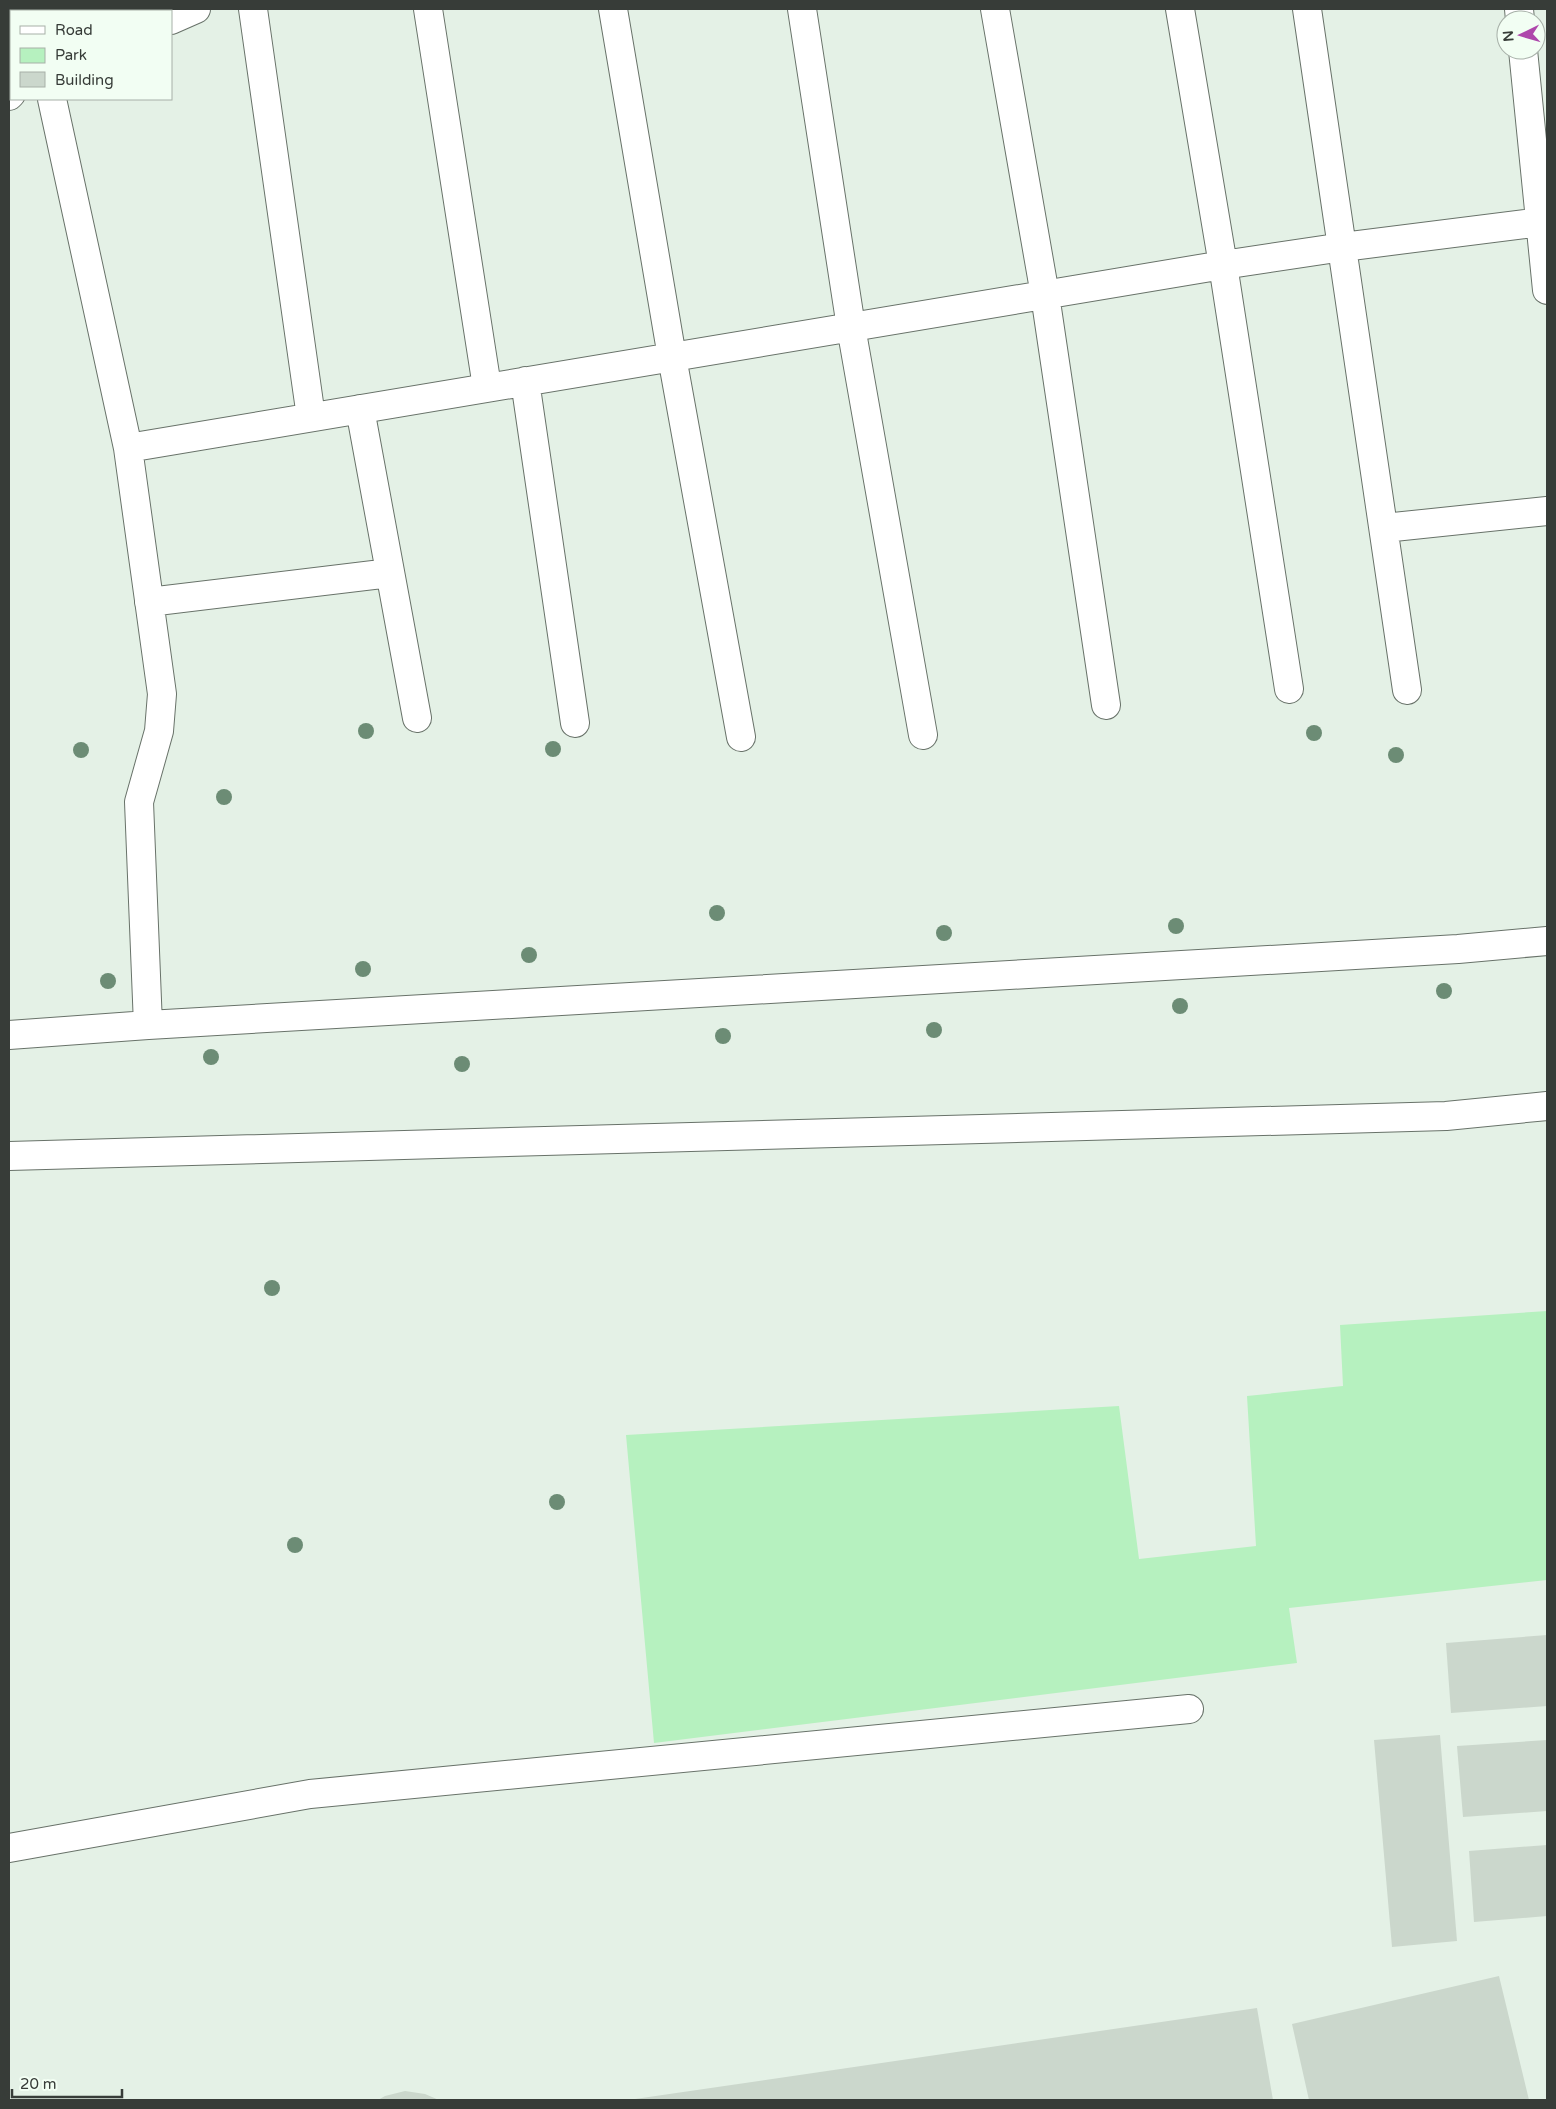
<svg xmlns="http://www.w3.org/2000/svg" width="1556" height="2109" viewBox="0 0 1556 2109" font-family="'Varela Round',sans-serif">
<rect width="100%" height="100%" fill="#e4f1e6"/>
<path fill="#b6f1bf" d="M1547,1311V1580L1289,1608L1297,1663L654,1743L626,1435L1119,1406L1139,1559L1256,1546L1247,1396L1343,1386L1340,1325Z"/>
<path fill="#cbd7cc" d="M1547,1635V1706L1451,1713L1446,1643Z
M1440,1735L1457,1941L1392,1947L1374,1740Z
M1547,1740V1811L1463,1817L1457,1746Z
M1547,1845V1916L1474,1922L1469,1851Z
M1499,1976L1529,2100H1309L1292,2024Z
M1257,2008L1273,2100H635V2099Z
M405,2091L425,2094L439,2100H378L385,2096Z"/>
<g fill="none" stroke-linecap="round" stroke-linejoin="round">
<g stroke="#687269" stroke-width="30">
<path id="minor" d="M253,9L311,417
M428,9L487,387
M613,9L672,357L741,737
M802,9L851,327L923,735
M995,9L1045,295L1106,705
M1180,9L1223,265L1289,689
M1307,9L1407,690
M1519,9L1520,20
M171,20L196,9
M1523,50L1547,290
M9,96L11,94
M52,99L128,448L162,694L159,731L139,802L148,1025
M525,381L575,723
M360,409L417,718
M128,448L1223,265L1343,247L1541,222
M1384,528L1547,511
M149,602L390,573
M9,1035L148,1025L1458,949L1547,941
M9,1156L1446,1116L1547,1106
M9,1848L310,1794L1189,1709"/>
</g>
<use href="#minor" stroke="#fff" stroke-width="28"/>
</g>
<g fill="#6c8c75">
<circle cx="366" cy="731" r="8"/>
<circle cx="1314" cy="733" r="8"/>
<circle cx="553" cy="749" r="8"/>
<circle cx="81" cy="750" r="8"/>
<circle cx="1396" cy="755" r="8"/>
<circle cx="224" cy="797" r="8"/>
<circle cx="717" cy="913" r="8"/>
<circle cx="1176" cy="926" r="8"/>
<circle cx="944" cy="933" r="8"/>
<circle cx="529" cy="955" r="8"/>
<circle cx="363" cy="969" r="8"/>
<circle cx="108" cy="981" r="8"/>
<circle cx="1444" cy="991" r="8"/>
<circle cx="1180" cy="1006" r="8"/>
<circle cx="934" cy="1030" r="8"/>
<circle cx="723" cy="1036" r="8"/>
<circle cx="211" cy="1057" r="8"/>
<circle cx="462" cy="1064" r="8"/>
<circle cx="272" cy="1288" r="8"/>
<circle cx="557" cy="1502" r="8"/>
<circle cx="295" cy="1545" r="8"/>
</g>
<rect width="1556" height="2109" fill="none" stroke="#373c38" stroke-width="20"/>
<rect x="10" y="10" width="162" height="90" fill="#f2fef3" stroke="#a7b0a8"/>
<rect x="20" y="26" width="25" height="8" fill="#ffffff" stroke="#a7b0a8"/>
<text x="55" y="35" font-size="15" fill="#373c38">Road</text>
<rect x="20" y="48" width="25" height="15" fill="#b6f1bf" stroke="#a7b0a8"/>
<text x="55" y="60" font-size="15" fill="#373c38">Park</text>
<rect x="20" y="72" width="25" height="15" fill="#cbd7cc" stroke="#a7b0a8"/>
<text x="55" y="85" font-size="15" fill="#373c38">Building</text>
<g transform="translate(1521 35) rotate(265)"><circle r="24" fill="#f2fef3" stroke="#a7b0a8"/>
<path d="M0-4L9 19L0 12L-9 19Z" fill="#ae47ab"/>
<text y="-8" font-size="14" font-weight="bold" text-anchor="middle" fill="#373c38">N</text>
</g>
<path d="M12 2089v8h110v-8" fill="none" stroke="#373c38" stroke-width="2.5"/>
<text x="20" y="2089" font-size="15" fill="#373c38" stroke="#f2fef3" stroke-width="4" paint-order="stroke">20 m</text>
</svg>
